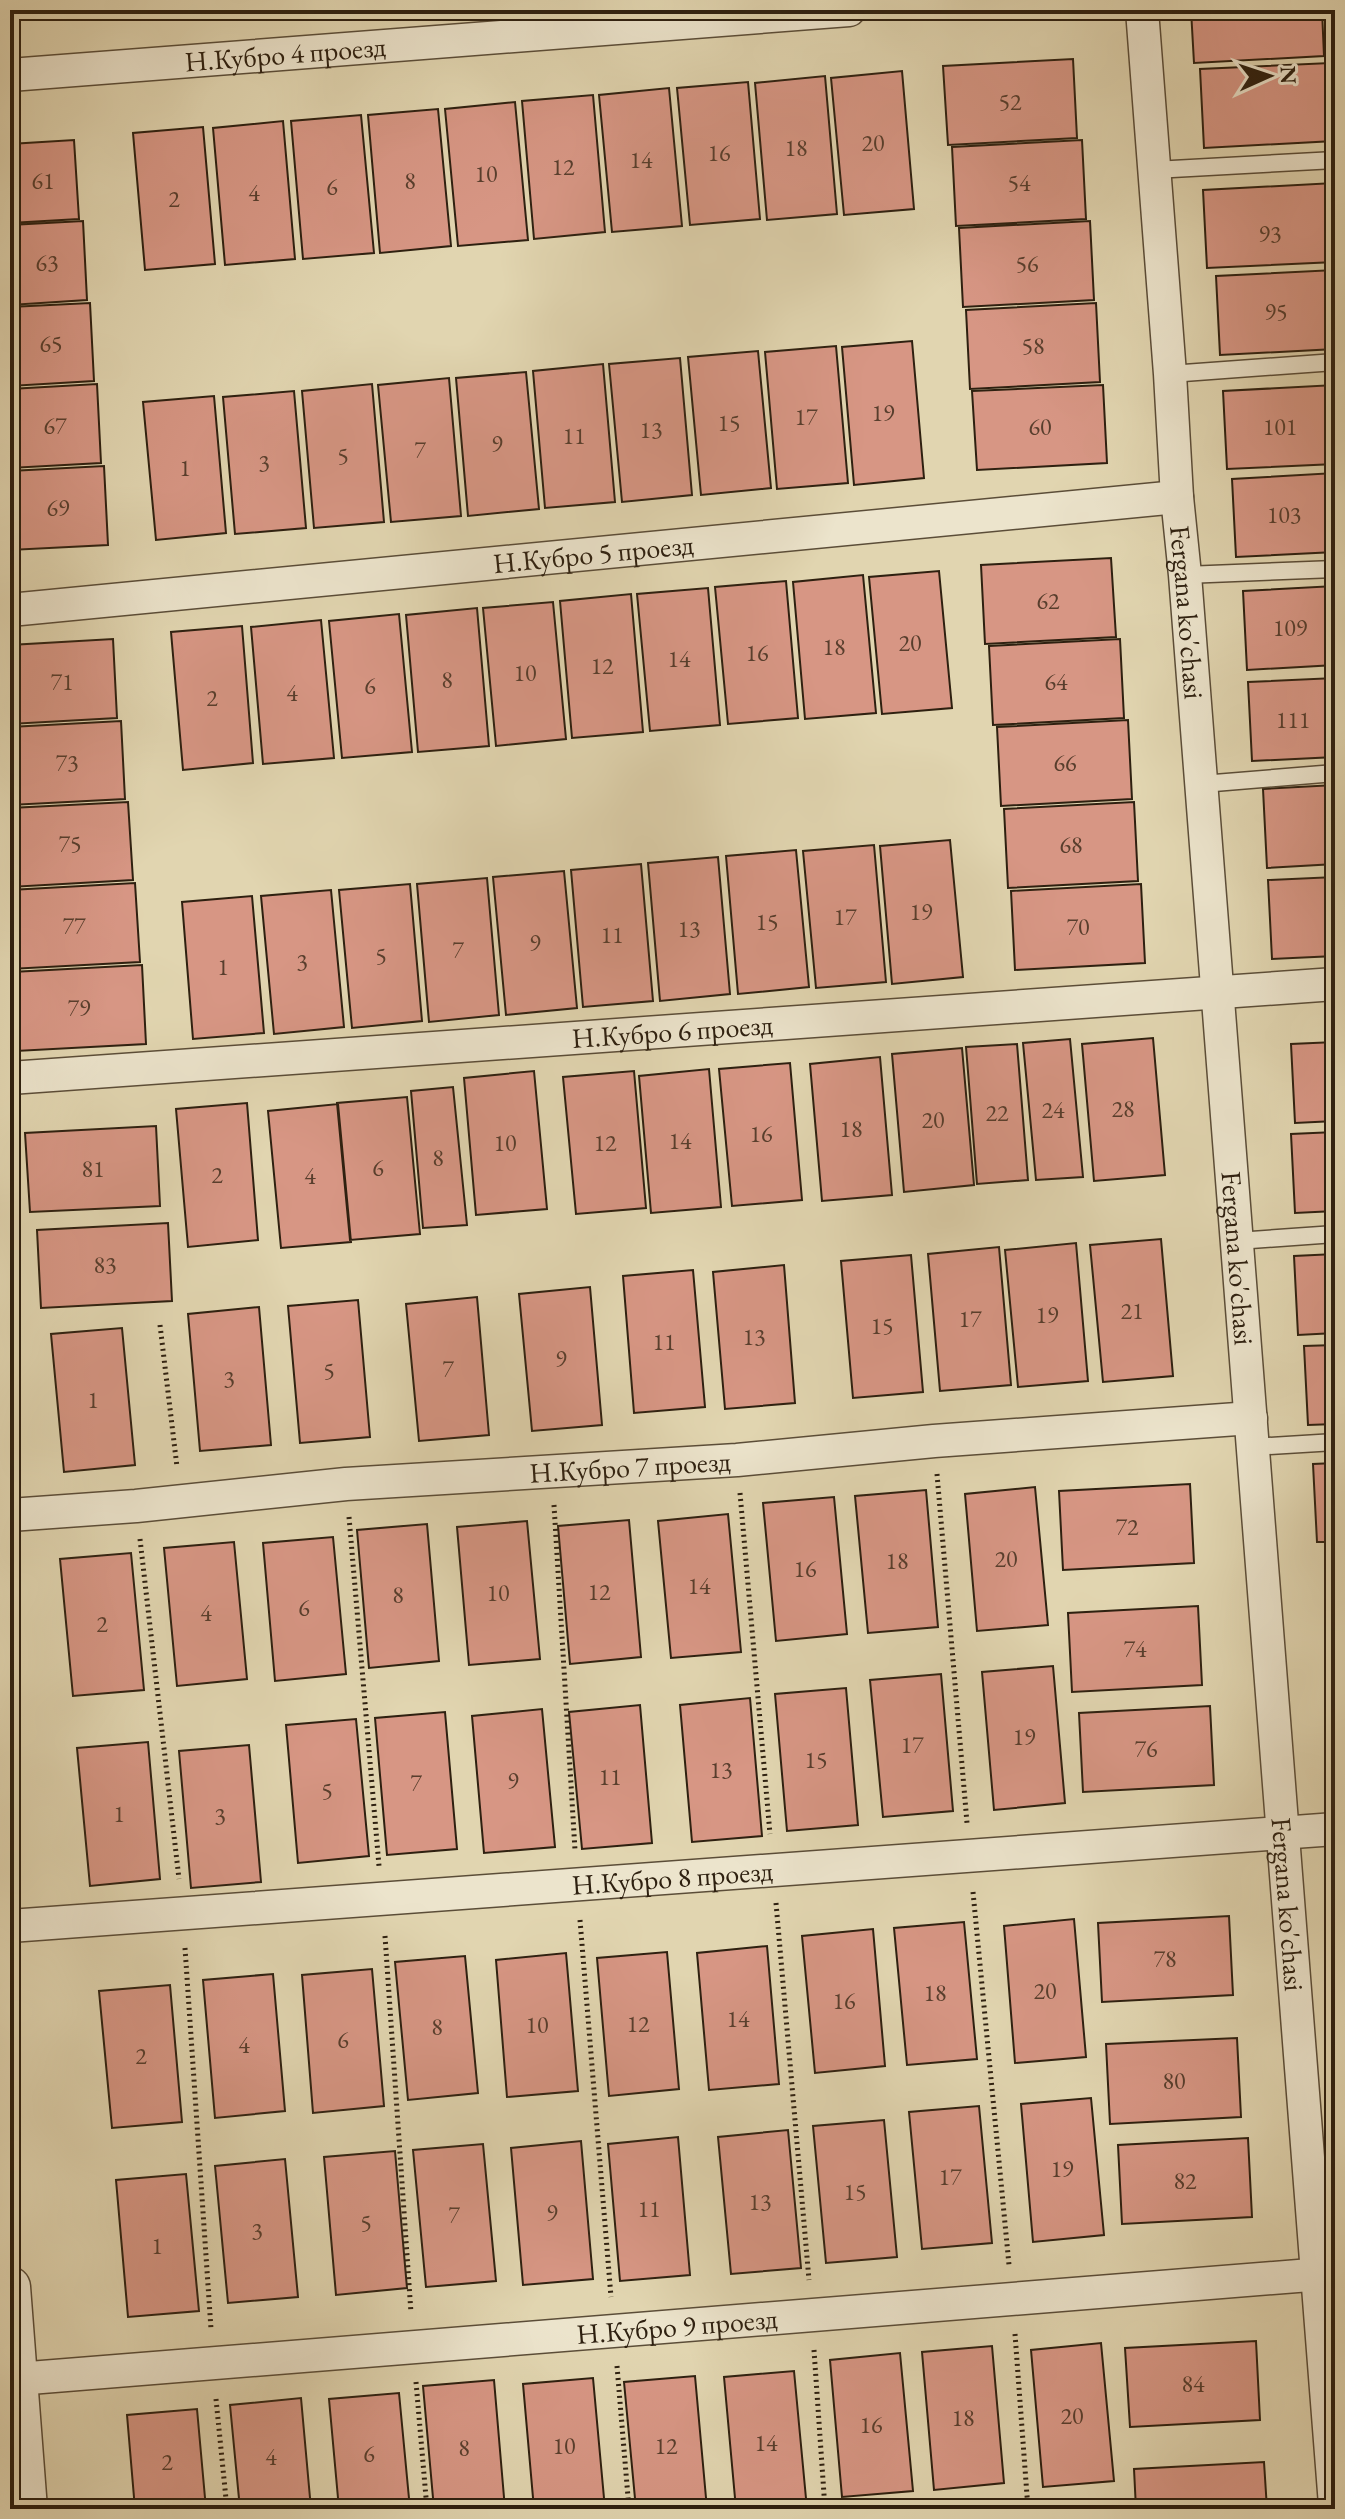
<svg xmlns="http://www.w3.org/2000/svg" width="1345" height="2519" viewBox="0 0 1345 2519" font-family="'EB Garamond',serif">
<rect width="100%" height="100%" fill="#e1d5b0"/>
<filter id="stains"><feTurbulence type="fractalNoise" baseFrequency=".0025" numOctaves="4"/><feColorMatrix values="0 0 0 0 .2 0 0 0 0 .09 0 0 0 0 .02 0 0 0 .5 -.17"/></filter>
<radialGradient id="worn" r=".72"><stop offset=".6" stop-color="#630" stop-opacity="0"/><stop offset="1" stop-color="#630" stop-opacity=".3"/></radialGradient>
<path fill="#d79684" stroke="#2e2010" stroke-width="2" d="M1191,10H1322L1324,56L1194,63Z
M1073,59L1077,138L948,145L943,66Z
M1330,63L1334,141L1204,148L1200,69Z
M902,71L914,209L844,215L831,78Z
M825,76L837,214L767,220L755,83Z
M748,82L760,219L690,225L677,88Z
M669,88L682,226L612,232L599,95Z
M593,95L605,232L534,239L522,101Z
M515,102L528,240L458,246L445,109Z
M438,109L451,246L380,253L368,115Z
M361,115L374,253L303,259L291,121Z
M283,121L295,259L225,265L213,128Z
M203,127L215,264L145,270L133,133Z
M74,140L79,219L10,223V144Z
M1082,140L1086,219L956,226L952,147Z
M1334,183L1335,262L1207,268L1203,190Z
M83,221L87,300L10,305V225Z
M1090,221L1094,300L963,307L959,228Z
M1335,270V349L1220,355L1216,276Z
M90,303L94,381L10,386V307Z
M1096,303L1100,382L970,389L966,310Z
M912,341L924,478L854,485L842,347Z
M836,346L848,483L777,489L765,352Z
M758,351L771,488L701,495L688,357Z
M680,358L692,495L622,502L609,364Z
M603,364L615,502L545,508L533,371Z
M526,372L539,509L468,516L456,378Z
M449,378L461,516L391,522L378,385Z
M97,384L101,463L10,468V389Z
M372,384L384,522L314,528L302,391Z
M1103,385L1107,463L977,470L972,391Z
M1335,385V464L1227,469L1223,391Z
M294,391L306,528L235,534L223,397Z
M214,396L226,533L156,540L143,402Z
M104,466L108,545L10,550V471Z
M1335,473V552L1236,557L1232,479Z
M1111,558L1116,637L985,644L981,565Z
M939,571L952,708L882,714L869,577Z
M863,575L876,713L805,719L793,582Z
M786,581L798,718L728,724L715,587Z
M1335,586V665L1247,670L1243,591Z
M708,588L720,725L650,731L637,594Z
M631,594L643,732L572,738L560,601Z
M553,602L566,739L496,746L483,608Z
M477,608L489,746L418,752L406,615Z
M399,614L412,752L342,758L329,621Z
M321,620L334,758L263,764L251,627Z
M242,626L253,763L183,770L171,632Z
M113,639L117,718L10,724V645Z
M1120,639L1124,718L993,725L989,646Z
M1335,678V757L1252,761L1248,682Z
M1128,720L1132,799L1001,806L997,727Z
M121,721L125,799L10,805V727Z
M1335,785V864L1267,868L1263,789Z
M128,802L133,880L10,887V808Z
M1134,802L1138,881L1008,888L1004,809Z
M950,840L963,977L892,984L880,846Z
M874,845L886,982L816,988L803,851Z
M796,850L809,987L738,994L726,856Z
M718,857L730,994L660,1001L648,863Z
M641,864L653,1001L583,1007L571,870Z
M564,871L577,1008L506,1015L493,877Z
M1335,877V956L1272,959L1268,880Z
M487,878L499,1015L429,1022L417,884Z
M135,883L140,962L10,969V890Z
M410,884L422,1021L352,1028L339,890Z
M1141,884L1145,963L1015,970L1011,891Z
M331,890L344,1027L274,1034L261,896Z
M252,896L264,1033L193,1039L182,902Z
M142,965L146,1044L16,1051L12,972Z
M1153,1038L1165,1175L1094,1181L1082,1044Z
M1070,1039L1083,1177L1036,1180L1023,1043Z
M1335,1042V1121L1295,1123L1291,1044Z
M1017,1044L1028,1180L977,1184L966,1047Z
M962,1048L974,1185L904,1192L892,1054Z
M880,1057L892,1195L822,1201L810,1064Z
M790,1063L802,1200L732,1206L719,1069Z
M709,1069L721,1207L651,1213L639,1076Z
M534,1071L547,1209L476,1215L464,1078Z
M634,1071L646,1208L576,1214L563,1077Z
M453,1087L467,1225L423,1228L411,1091Z
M407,1097L420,1234L350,1240L337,1103Z
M247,1103L258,1240L188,1247L176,1109Z
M338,1104L351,1242L281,1248L268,1111Z
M156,1126L160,1206L30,1212L25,1133Z
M1335,1132V1211L1295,1213L1291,1134Z
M168,1223L172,1301L41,1308L37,1230Z
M1161,1239L1173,1376L1103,1382L1090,1245Z
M1076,1243L1088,1381L1018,1387L1005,1250Z
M999,1247L1011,1385L940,1391L928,1254Z
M1335,1254V1333L1298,1335L1294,1256Z
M911,1255L923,1392L853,1398L841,1261Z
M784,1265L795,1403L725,1409L713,1272Z
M693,1270L705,1407L634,1413L623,1276Z
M590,1287L602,1425L532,1431L519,1294Z
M477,1297L489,1435L419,1441L406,1304Z
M358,1300L370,1437L300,1443L288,1306Z
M259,1307L271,1445L200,1451L188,1314Z
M122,1328L135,1465L64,1472L51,1334Z
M1335,1345V1424L1308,1425L1304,1346Z
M1335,1463V1542H1317L1313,1464Z
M1190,1484L1194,1563L1063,1570L1059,1491Z
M1035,1487L1048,1625L977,1631L965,1494Z
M926,1490L938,1627L868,1633L855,1496Z
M834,1497L847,1634L776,1641L763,1503Z
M728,1514L741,1652L671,1658L658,1521Z
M629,1520L641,1657L570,1664L558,1526Z
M527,1521L540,1659L469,1665L457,1527Z
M427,1524L439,1661L369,1668L357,1530Z
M333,1537L346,1674L275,1681L263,1543Z
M234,1542L247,1679L177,1686L164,1548Z
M131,1553L144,1690L73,1696L60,1559Z
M1326,1586H1335V1665H1330Z
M1198,1606L1202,1685L1072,1692L1068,1613Z
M1053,1666L1065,1803L994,1810L982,1672Z
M941,1674L953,1811L883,1817L870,1680Z
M846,1688L858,1825L787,1831L775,1694Z
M750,1698L762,1836L692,1842L680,1705Z
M640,1705L652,1843L582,1849L569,1712Z
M1210,1706L1214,1785L1083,1792L1079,1713Z
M542,1709L555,1847L484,1853L472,1716Z
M445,1712L457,1849L387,1855L375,1718Z
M356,1719L369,1856L298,1863L286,1725Z
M148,1742L160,1879L90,1886L77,1748Z
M249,1745L261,1882L191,1888L179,1751Z
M1229,1916L1233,1995L1102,2002L1098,1923Z
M1074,1919L1086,2057L1015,2063L1004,1926Z
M964,1922L977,2059L907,2065L894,1928Z
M873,1929L885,2066L815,2073L802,1936Z
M767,1946L779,2084L709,2090L697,1953Z
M667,1952L679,2089L609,2096L597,1958Z
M566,1953L578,2091L507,2097L496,1960Z
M465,1956L478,2093L408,2100L395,1962Z
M372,1969L384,2106L313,2113L302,1975Z
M273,1974L285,2111L215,2118L203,1980Z
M170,1985L182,2122L112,2128L99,1991Z
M1237,2038L1241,2117L1110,2124L1106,2044Z
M1091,2098L1104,2235L1033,2242L1021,2104Z
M979,2106L992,2243L922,2249L909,2112Z
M884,2120L897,2257L826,2263L813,2126Z
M788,2130L801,2268L731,2274L718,2137Z
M678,2137L690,2275L620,2281L608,2144Z
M1248,2138L1252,2217L1122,2224L1118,2145Z
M581,2141L593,2279L523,2285L511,2148Z
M483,2144L496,2281L426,2287L413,2150Z
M395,2151L407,2288L336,2295L324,2157Z
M285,2159L298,2297L228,2303L215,2166Z
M186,2174L199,2311L128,2317L116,2180Z
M1256,2341L1260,2420L1130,2427L1125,2348Z
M1101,2343L1114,2481L1043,2487L1031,2350Z
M992,2346L1004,2483L934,2490L922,2352Z
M900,2353L913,2491L842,2497L830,2360Z
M794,2371L807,2509H736L724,2377Z
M695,2376L707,2509H636L624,2382Z
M593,2378L605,2509H534L523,2384Z
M494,2380L505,2509H434L423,2386Z
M399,2393L410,2509H339L329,2399Z
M301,2398L311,2509H240L230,2405Z
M197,2409L206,2509H135L127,2415Z
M1264,2462L1267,2509H1136L1134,2469Z"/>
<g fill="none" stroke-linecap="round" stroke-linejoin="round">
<g stroke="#5b4d38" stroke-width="19">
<path id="service" d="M1154,170L1335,160
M1170,374L1335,362
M1185,575L1335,569
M1202,784L1335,773
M1237,1241L1335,1234
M1253,1447L1335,1442"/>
</g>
<g stroke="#5b4d38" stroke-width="35">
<g id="minor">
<path id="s1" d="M1142,10L1170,374L1177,497L1185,575L1335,2505"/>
<path id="s2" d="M10,75L849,10"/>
<path id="s3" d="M10,610L1177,497"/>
<path id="s4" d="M10,1078L1335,984"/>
<path id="s5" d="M10,1515L136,1506L346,1484L737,1460L934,1441L1251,1418"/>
<path id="s6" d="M10,1926L1335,1829"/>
<path id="s7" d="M17,2379L1335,2273"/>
</g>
</g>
<g stroke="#5b4d38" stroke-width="43">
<path id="tertiary" d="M10,2287L27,2509"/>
</g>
<path stroke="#2e2010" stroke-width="5" stroke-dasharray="2 4" stroke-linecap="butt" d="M160,1325L177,1467
M937,1474L967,1823
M740,1493L770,1834
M554,1505L575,1850
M349,1517L379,1866
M140,1539L179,1879
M973,1892L1009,2265
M776,1903L809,2280
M580,1920L611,2297
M385,1936L411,2313
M185,1948L211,2329
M1015,2334L1028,2509
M814,2350L825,2509
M617,2366L629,2509
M416,2382L427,2509
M216,2399L227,2509"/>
<use href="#service" stroke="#ece4cc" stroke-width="16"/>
<use href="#minor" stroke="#ece4cc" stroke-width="32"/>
<use href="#tertiary" stroke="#ece4cc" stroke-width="40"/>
</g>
<g text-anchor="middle" stroke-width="7" stroke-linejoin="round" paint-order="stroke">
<g font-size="24" fill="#583e2d">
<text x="1010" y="110">52</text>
<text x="873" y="151">20</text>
<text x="796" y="156">18</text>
<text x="719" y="161">16</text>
<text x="641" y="168">14</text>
<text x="563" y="175">12</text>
<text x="486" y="182">10</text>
<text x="43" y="189">61</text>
<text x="410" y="189">8</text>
<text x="1019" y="191">54</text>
<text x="332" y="195">6</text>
<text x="254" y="201">4</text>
<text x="174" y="207">2</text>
<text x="1270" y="242">93</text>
<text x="47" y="271">63</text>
<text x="1027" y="272">56</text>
<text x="1276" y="320">95</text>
<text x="51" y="352">65</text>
<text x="1033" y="354">58</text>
<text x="883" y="421">19</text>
<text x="806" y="425">17</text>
<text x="729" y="431">15</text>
<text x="55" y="434">67</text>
<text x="1040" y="435">60</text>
<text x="1280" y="435">101</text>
<text x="651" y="438">13</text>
<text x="574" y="444">11</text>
<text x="497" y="452">9</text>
<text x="420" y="458">7</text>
<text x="343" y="464">5</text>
<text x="264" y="471">3</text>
<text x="185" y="476">1</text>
<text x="58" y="516">69</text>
<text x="1284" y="523">103</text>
<text x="1048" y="609">62</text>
<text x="1290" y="636">109</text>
<text x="910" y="651">20</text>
<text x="834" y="655">18</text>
<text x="757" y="661">16</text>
<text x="679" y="667">14</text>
<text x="602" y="674">12</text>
<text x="525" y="681">10</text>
<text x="447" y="688">8</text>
<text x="62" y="690">71</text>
<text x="1056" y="690">64</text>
<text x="370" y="694">6</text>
<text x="292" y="701">4</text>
<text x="212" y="706">2</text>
<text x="1293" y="728">111</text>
<text x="67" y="771">73</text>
<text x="1065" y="771">66</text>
<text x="70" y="852">75</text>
<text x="1071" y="853">68</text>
<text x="921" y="920">19</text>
<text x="845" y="925">17</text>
<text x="767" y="930">15</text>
<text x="74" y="934">77</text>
<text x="1078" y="935">70</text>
<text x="689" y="937">13</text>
<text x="612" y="943">11</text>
<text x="535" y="951">9</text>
<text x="458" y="958">7</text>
<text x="381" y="964">5</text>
<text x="302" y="970">3</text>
<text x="223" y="975">1</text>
<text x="79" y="1016">79</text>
<text x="1123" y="1117">28</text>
<text x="1053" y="1118">24</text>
<text x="997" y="1121">22</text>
<text x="933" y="1128">20</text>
<text x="851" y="1137">18</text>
<text x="761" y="1142">16</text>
<text x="680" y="1149">14</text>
<text x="505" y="1151">10</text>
<text x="605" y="1151">12</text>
<text x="438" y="1166">8</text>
<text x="378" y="1176">6</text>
<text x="93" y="1177">81</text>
<text x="217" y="1183">2</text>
<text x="310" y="1184">4</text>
<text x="105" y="1273">83</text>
<text x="1132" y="1319">21</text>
<text x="1047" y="1323">19</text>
<text x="970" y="1327">17</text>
<text x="882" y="1334">15</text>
<text x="754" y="1345">13</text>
<text x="664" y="1350">11</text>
<text x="561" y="1367">9</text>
<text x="448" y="1377">7</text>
<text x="329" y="1379">5</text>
<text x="229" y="1387">3</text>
<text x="93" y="1408">1</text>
<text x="1127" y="1535">72</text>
<text x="1006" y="1567">20</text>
<text x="897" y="1569">18</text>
<text x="805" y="1577">16</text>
<text x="699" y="1594">14</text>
<text x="599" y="1600">12</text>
<text x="498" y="1601">10</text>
<text x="398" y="1603">8</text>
<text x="304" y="1616">6</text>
<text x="206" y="1621">4</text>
<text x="102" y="1632">2</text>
<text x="1135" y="1657">74</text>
<text x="1024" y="1745">19</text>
<text x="912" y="1753">17</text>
<text x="1146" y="1757">76</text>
<text x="816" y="1768">15</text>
<text x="721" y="1778">13</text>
<text x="610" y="1785">11</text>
<text x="513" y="1789">9</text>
<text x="416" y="1791">7</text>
<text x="327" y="1799">5</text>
<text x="119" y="1822">1</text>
<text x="220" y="1824">3</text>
<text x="1165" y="1967">78</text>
<text x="1045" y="1999">20</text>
<text x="935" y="2001">18</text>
<text x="844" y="2009">16</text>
<text x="738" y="2027">14</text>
<text x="638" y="2032">12</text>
<text x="537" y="2033">10</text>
<text x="437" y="2035">8</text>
<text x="343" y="2048">6</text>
<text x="244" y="2053">4</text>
<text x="141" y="2064">2</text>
<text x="1174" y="2089">80</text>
<text x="1062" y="2177">19</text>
<text x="950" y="2185">17</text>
<text x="1185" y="2189">82</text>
<text x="855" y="2200">15</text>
<text x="760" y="2210">13</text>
<text x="649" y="2217">11</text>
<text x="552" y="2221">9</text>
<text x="454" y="2223">7</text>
<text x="366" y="2231">5</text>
<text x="257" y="2239">3</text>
<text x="157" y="2254">1</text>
<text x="1193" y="2392">84</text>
<text x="1072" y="2424">20</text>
<text x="963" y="2426">18</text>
<text x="871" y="2433">16</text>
<text x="766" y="2451">14</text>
<text x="564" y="2454">10</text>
<text x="666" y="2454">12</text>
<text x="464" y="2456">8</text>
<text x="369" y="2462">6</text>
<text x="271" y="2465">4</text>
<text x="167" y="2470">2</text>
</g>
<g font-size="28" fill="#2e2010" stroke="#ece4cc">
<text dy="10" stroke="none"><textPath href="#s2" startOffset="276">Н.Кубро 4 проезд</textPath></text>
<text dy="10" stroke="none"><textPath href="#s3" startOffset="586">Н.Кубро 5 проезд</textPath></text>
<text dy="10" stroke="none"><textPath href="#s1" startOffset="604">Fergana ko'chasi</textPath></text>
<text dy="10" stroke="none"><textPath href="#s4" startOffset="664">Н.Кубро 6 проезд</textPath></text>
<text dy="10" stroke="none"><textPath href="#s1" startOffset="1252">Fergana ko'chasi</textPath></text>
<text dy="10" stroke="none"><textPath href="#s5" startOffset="622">Н.Кубро 7 проезд</textPath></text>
<text dy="10" stroke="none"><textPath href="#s6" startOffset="664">Н.Кубро 8 проезд</textPath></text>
<text dy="10" stroke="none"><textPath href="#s1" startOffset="1900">Fergana ko'chasi</textPath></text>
<text dy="10" stroke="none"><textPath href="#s7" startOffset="662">Н.Кубро 9 проезд</textPath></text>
</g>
</g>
<rect width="1345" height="2519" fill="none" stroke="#e1d5b0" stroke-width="40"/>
<rect x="12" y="12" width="1321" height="2495" fill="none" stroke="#2e2010" stroke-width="4"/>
<rect x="20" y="20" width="1305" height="2479" fill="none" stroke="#2e2010" stroke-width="2"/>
<g transform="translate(1269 76) rotate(87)" stroke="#ece4cc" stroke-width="6" paint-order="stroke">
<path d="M0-6L14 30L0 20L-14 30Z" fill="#2e2010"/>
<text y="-12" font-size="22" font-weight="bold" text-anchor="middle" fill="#2e2010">N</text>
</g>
<rect width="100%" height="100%" filter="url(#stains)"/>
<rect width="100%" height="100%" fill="url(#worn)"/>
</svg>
